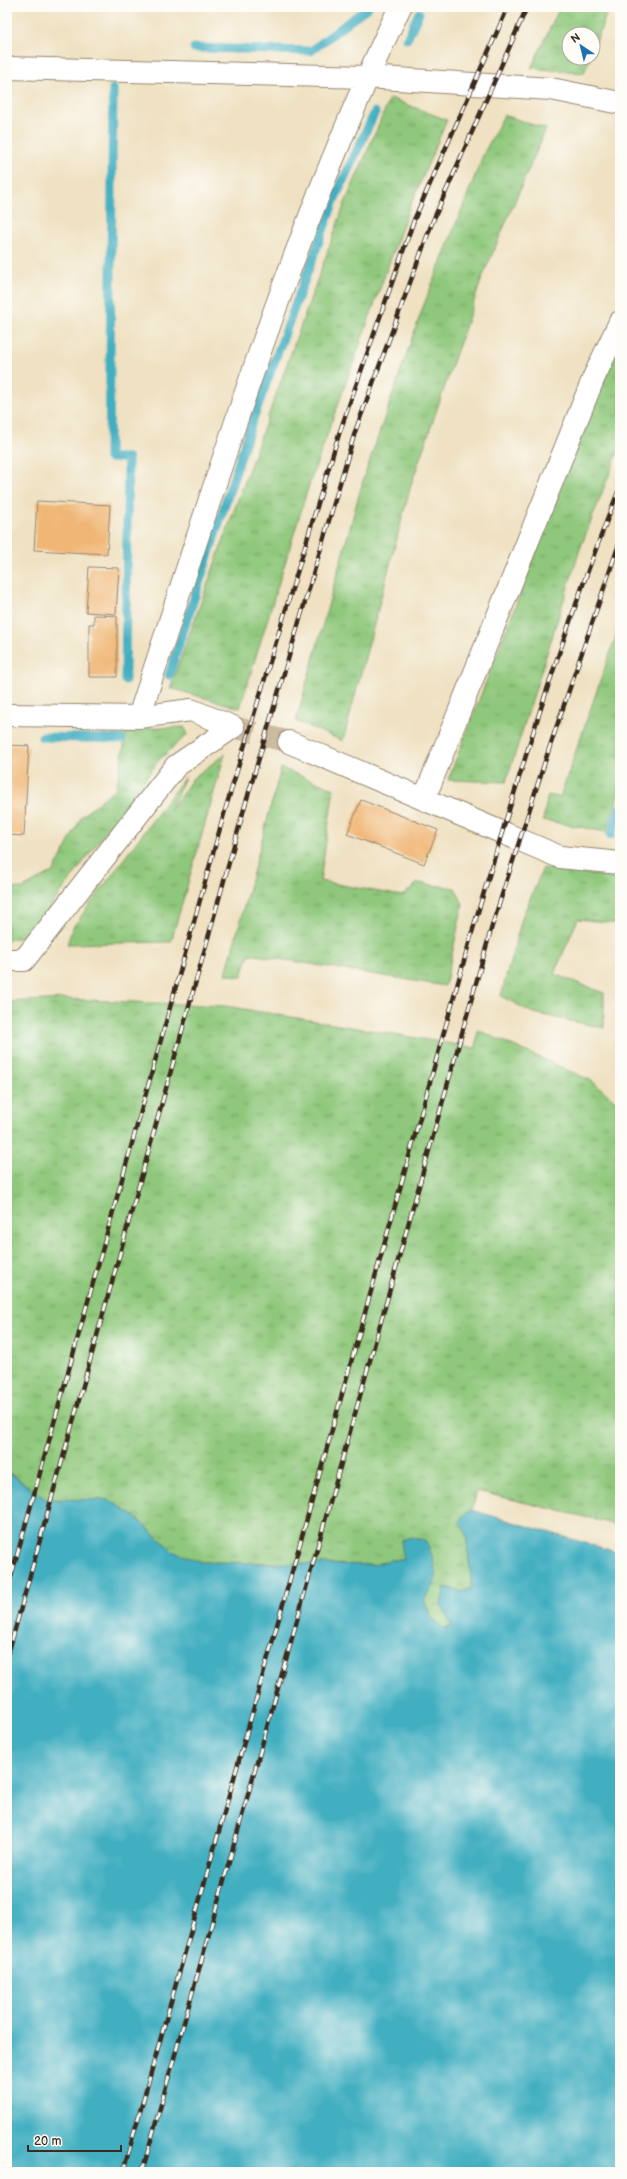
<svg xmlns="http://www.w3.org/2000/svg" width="627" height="2179" viewBox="0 0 627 2179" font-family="'Balsamiq Sans',sans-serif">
<defs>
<pattern id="grass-tufts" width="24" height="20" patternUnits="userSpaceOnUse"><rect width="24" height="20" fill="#8fc87b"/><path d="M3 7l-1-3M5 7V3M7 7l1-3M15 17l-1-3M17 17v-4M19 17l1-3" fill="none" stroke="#76a364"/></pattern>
</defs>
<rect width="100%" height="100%" fill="#fdfcf7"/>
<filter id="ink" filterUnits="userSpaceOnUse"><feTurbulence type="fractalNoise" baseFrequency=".025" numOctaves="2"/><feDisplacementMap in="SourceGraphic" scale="8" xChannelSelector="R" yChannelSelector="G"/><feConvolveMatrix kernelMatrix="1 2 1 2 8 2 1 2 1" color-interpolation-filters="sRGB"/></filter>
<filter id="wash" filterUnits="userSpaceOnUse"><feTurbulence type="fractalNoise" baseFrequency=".012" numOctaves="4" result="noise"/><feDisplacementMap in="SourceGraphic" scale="16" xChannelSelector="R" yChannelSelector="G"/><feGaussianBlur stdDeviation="0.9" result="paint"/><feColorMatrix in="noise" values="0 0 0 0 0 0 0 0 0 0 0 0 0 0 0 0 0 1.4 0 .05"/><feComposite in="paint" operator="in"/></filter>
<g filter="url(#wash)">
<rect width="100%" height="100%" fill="#efe1c1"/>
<path fill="url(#grass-tufts)" stroke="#65794c" d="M560,7H609L593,50V34H569V58H590L584,73L531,68Z
M390,98L447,120L408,211L310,482L240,708L170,688L345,203Z
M504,115L546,129L482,278L411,485L343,741L296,721L364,477L423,307L484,153Z
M620,345V447L580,549L506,782L448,780L598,392Z
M620,624V791L606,832L543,820L548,795L560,797Z
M184,727L188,734L159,760L39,922L21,938L7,940V889L23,888L54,871L82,816L116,788L127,729Z
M225,754L171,942L67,944L73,927L185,777L170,811L193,778Z
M281,768L334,789L320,881L402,896L418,883L455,888L463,904L445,986L249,954L242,977L226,974Z
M543,868L620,878V924L578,919L554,974L604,993V1028L533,1013L501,996L522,918Z
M64,999L226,1006L476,1048L478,1030L592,1081L620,1105V1521L614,1524L477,1491L472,1510L462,1516L461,1523L466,1533L472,1588L462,1592L445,1587L441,1604L452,1626L444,1629L431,1617L424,1600L434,1585L401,1541L405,1560H390L374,1565L201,1562L174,1552L135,1517L110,1500L45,1499L12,1474H7V1002Z"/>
<path fill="#43afc1" stroke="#3f6c70" d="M7,1474H11L45,1499L110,1500L135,1517L174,1552L201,1562L374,1565L390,1560H404L401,1540L412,1537L425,1540C432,1551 439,1574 433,1587C431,1591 427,1596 424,1600L431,1617L444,1629L452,1626L441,1604L445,1587L462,1592L472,1588L466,1533L460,1523L462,1516L472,1510L620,1553V2172H7Z"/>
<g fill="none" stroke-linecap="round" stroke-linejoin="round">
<path stroke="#43afc1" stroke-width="9" d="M407,39L419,13
M194,48L311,51L368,7
M113,89L109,458H128L125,680
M169,675L252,422L335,198L375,112
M42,737L122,739
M611,835L620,808"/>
</g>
<g id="blocks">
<path fill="#f0b675" d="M37,501L110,505L107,554L34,550Z
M89,567L119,568L116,614L86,612Z
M7,600H10L9,638H7Z
M94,615L117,616V677H89V624H94Z
M7,745L29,746L24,836L7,835Z
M361,800L438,830L424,864L347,834Z"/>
</g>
</g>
<g filter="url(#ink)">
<use href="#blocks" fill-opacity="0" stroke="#958670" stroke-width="1"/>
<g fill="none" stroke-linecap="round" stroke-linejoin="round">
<path stroke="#cbbca0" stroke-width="22" stroke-dasharray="22 11" stroke-linecap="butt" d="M233,727L289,742"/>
<g stroke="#958670" stroke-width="24">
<path id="minor" d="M7,68L367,77L551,89L620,103
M7,715L139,717L191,710L233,727
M139,717C217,478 291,234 400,7
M289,742L560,857L620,863
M424,799L594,377L620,322
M7,960H24L176,766L233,727"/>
</g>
<use href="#minor" stroke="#fff" stroke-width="22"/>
<g stroke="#3b2a1e" stroke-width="4.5">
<path id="rail" d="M7,1591L226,807L339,434L414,220L508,7
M7,1658L244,809L355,432L432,223L527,7
M123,2172L475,922C519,776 563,629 620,487
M142,2172L492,926L549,749L620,541"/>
</g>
<use href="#rail" stroke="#fdfcf7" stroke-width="3" stroke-dasharray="9" stroke-linecap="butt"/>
</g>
</g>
<rect width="627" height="2179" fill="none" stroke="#fdfcf7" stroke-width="24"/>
<g transform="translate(581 46) rotate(325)"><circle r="19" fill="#fdfcf7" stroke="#afa8a0"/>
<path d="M0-3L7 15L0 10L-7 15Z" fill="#1f6fb2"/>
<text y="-6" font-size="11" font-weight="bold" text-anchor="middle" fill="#3b2a1e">N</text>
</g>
<path d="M28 2145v6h93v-6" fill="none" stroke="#3b2a1e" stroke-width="2"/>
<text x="34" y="2145" font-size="12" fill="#3b2a1e" stroke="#fdfcf7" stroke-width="3" paint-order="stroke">20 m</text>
</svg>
